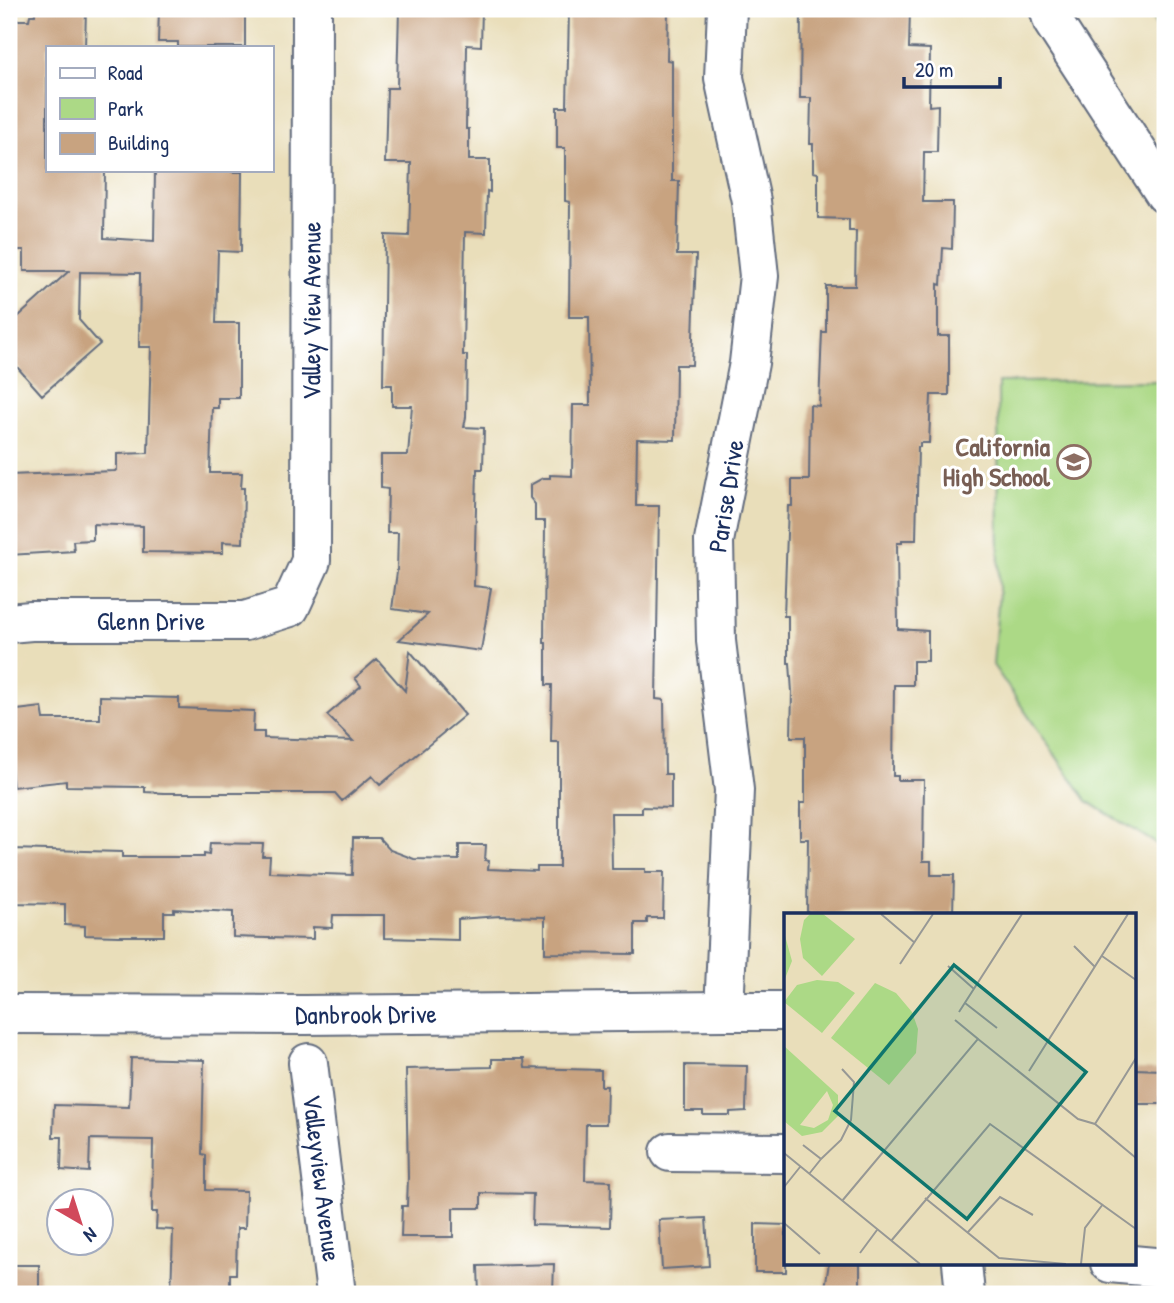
<svg xmlns="http://www.w3.org/2000/svg" width="1174" height="1303" viewBox="0 0 1174 1303" font-family="'Patrick Hand',sans-serif">
<rect width="100%" height="100%" fill="#fff"/>
<filter id="ink" filterUnits="userSpaceOnUse"><feTurbulence type="fractalNoise" baseFrequency=".0143" numOctaves="2"/><feDisplacementMap in="SourceGraphic" scale="14" xChannelSelector="R" yChannelSelector="G"/><feConvolveMatrix kernelMatrix="1 2 1 2 8 2 1 2 1" color-interpolation-filters="sRGB"/></filter>
<filter id="wash" filterUnits="userSpaceOnUse"><feTurbulence type="fractalNoise" baseFrequency=".00686" numOctaves="4" result="noise"/><feDisplacementMap in="SourceGraphic" scale="28" xChannelSelector="R" yChannelSelector="G"/><feGaussianBlur stdDeviation="1.57" result="paint"/><feColorMatrix in="noise" values="0 0 0 0 0 0 0 0 0 0 0 0 0 0 0 0 0 1.4 0 .05"/><feComposite in="paint" operator="in"/></filter>
<g filter="url(#wash)">
<rect width="100%" height="100%" fill="#e9deba"/>
<path fill="#acd986" stroke="#648472" stroke-width="2" d="M1147,9H1165V41Z
M1165,381V849L1087,801L993,665L999,592L998,382Z"/>
<g id="blocks">
<path fill="#c8a380" d="M35,9H86L85,47H47V170H105L104,238L154,241L155,170H232V172H242L241,252L218,251L216,323H239V398H218V408H212L210,473H242L241,488H244L243,543L223,542V553L143,552V526L93,524V540L73,541L74,551L9,555V475L115,471L117,469V454L148,453L151,347H139L140,273L80,272L79,320L100,344L42,395L9,358V325L69,271H24V250H14L15,173H9V20H29L30,15H35Z
M159,9H230L229,14L245,15V47H178V42H158Z
M399,9H482L481,46L467,45L466,129H469V160H490V192L487,191L486,233L465,232L463,355H467L466,417L464,427L484,428L483,469H477L474,586L491,588L481,651L399,640L428,614L392,609L397,572L398,533H387L388,489L381,488V455H408L412,406H392V385H383L385,235L409,236L411,163H385L387,88H397Z
M569,9H668L667,60L672,61V181H679L677,255H696L692,365H676L675,440L637,439L636,506H659L656,699L664,700L665,774H671V808L642,807V813H611L612,869H645V872H664L663,918H647V923H635V954L545,953V917L500,916L458,919V940L384,938V915H333L332,928L313,927V939L267,938L233,937V912L174,909V912H164V936H119L85,935V926L65,925V904L9,903V853L11,849L122,852V857H204V854L209,855L210,843L263,844L262,856H270L269,872L352,875L353,838H379L390,850L414,859L459,860V845H486L485,860L489,861L488,869L537,871V867H559V742H551L552,685H546V643H544L545,521H535V504L530,498V485L543,478H550V475L572,476L573,405H590L589,317H569L570,202L565,201V148H557V107H567Z
M801,9H910L909,48L930,49L929,106L938,105L937,152H924L923,202H953L952,249L943,248L941,285L938,284V336H949V395H931L929,443H920V447H918L916,540H902V543H897L898,629L928,631V661H913V685H894L893,776H898V780H924L923,861H931V875H954L953,914H807L808,839H800V803H805V737H791L792,692L790,663H788V616H784L788,506H792V480H809L810,405L819,406L822,332H826V286H855L856,231H849V219L818,218V173L813,172V144H810L811,98H800Z
M410,651L465,715L380,785L372,776L342,801L335,793H164L145,792V787L66,786V781L13,787L11,767H9V711L42,707L44,719H100V696L179,698V708L254,711L253,732H264V738L353,741L327,715L361,686L355,678L377,659L405,691Z
M131,1058L204,1060L202,1154L206,1155V1190L246,1191L245,1228H237L236,1274H230V1294H171L173,1230L156,1229L157,1212H152L153,1140L90,1139L89,1172L61,1170L62,1137H53L54,1105L129,1107Z
M492,1059H524L525,1068L601,1070V1086H607L606,1124H586L585,1180L611,1181L610,1227L532,1225L533,1194L481,1193V1208H453V1237H401L402,1206H407L408,1177L406,1069L492,1067Z
M685,1065L747,1066L746,1111L730,1112V1115H703V1111H685Z
M1134,1069L1162,1070L1161,1104H1134Z
M706,1218L709,1266L662,1269L659,1220Z
M755,1224L786,1225V1272H755Z
M829,1263H860V1294H824Z
M554,1264L553,1292L479,1294L478,1266Z
M9,1265H39V1291H36V1294H9Z"/>
</g>
</g>
<g filter="url(#ink)">
<use href="#blocks" fill-opacity="0" stroke="#636c7e" stroke-width="2"/>
<g fill="none" stroke-linecap="round" stroke-linejoin="round">
<g stroke="#636c7e" stroke-width="42">
<g id="minor">
<path d="M727,9L724,78L751,201L759,276L749,363L714,541L716,641L734,790L724,1011H786"/>
<path d="M1049,9L1053,22L1165,194"/>
<path id="s1" d="M9,623L31,621H245L290,607L311,561L312,9"/>
<path id="s2" d="M9,1014L304,1015L724,1011"/>
<path id="s3" d="M308,1063L336,1294"/>
<path d="M670,1152L786,1153"/>
<path d="M962,1263L965,1294"/>
<path d="M1110,1263L1165,1268"/>
</g>
</g>
<use href="#minor" stroke="#fff" stroke-width="38"/>
</g>
</g>
<defs>
<g id="school-ring" transform="scale(1.75)"><circle r="9.5" fill="#fff" stroke="#8d6e63" stroke-width="1.5"/><path d="M0-5L7-2L0 1L-7-2ZM-4 1L0 2.5L4 1V4Q0 6-4 4Z" fill="#8d6e63"/></g>
</defs>
<g fill-rule="evenodd">
<use href="#school-ring" x="1074" y="462"/>
</g>
<g text-anchor="middle" stroke-width="6" stroke-linejoin="round" paint-order="stroke">
<g font-size="26" fill="#1b2f5e" stroke="#fff">
<text dy="9" stroke="none"><textPath href="#s1" startOffset="584">Valley View Avenue</textPath></text>
<text transform="translate(726 496) rotate(-81)" y="9">Parise Drive</text>
<text dy="9" stroke="none"><textPath href="#s1" startOffset="142">Glenn Drive</textPath></text>
<text dy="9" stroke="none"><textPath href="#s2" startOffset="357">Danbrook Drive</textPath></text>
<text dy="9" stroke="none"><textPath href="#s3" startOffset="116">Valleyview Avenue</textPath></text>
</g>
<g font-size="26" font-weight="bold" fill="#785e54" stroke="#fff" text-anchor="end">
<text x="1050" y="456">California<tspan x="1050" dy="30">High School</tspan></text>
</g>
</g>
<g transform="translate(784 913)">
<rect width="352" height="352" fill="#e9deba"/>
<path d="M26,1H39L71,26L38,63L19,45L16,26L20,7ZM0,19L8,48L0,68ZM33,67L54,69L71,80L38,120L0,89L13,72ZM91,70L112,80L128,99L134,116L132,140L105,172L47,125ZM0,133L54,182V203L38,219L18,223L0,208ZM43,178L49,192L44,207L30,215L16,212Z" fill="#acd986" fill-rule="evenodd"/>
<path fill="none" stroke="#979895" stroke-width="2" d="M97,1L131,30M290,33L311,54M318,43L352,67M116,51L149,1M164,53L190,76M181,90L213,115M175,99L238,1M194,126L294,206L311,211L352,245M245,158L344,1M311,211L352,145M19,232L37,246L25,261M0,240L136,351M37,246L57,227L67,207L70,169L58,156M0,274L16,254M141,285L215,345L282,351M58,288L194,126L171,107M0,310L36,341M184,319L216,284L249,302M107,328L206,211L352,316M76,340L93,317M297,351L301,315L319,291"/>
<path fill="#0f766e" fill-opacity="0.15" stroke="#0f766e" stroke-width="3.5" d="M170,52L302,159L183,306L51,198Z"/>
<rect width="352" height="352" fill="none" stroke="#1b2f5e" stroke-width="3.5"/>
</g>
<rect width="1174" height="1303" fill="none" stroke="#fff" stroke-width="35"/>
<rect x="46" y="46" width="228" height="126" fill="#ffffff" stroke="#a4acbf" stroke-width="2"/>
<rect x="60" y="68" width="35" height="10" fill="#ffffff" stroke="#a4acbf" stroke-width="2"/>
<text x="108" y="80" font-size="21" fill="#1b2f5e">Road</text>
<rect x="60" y="98" width="35" height="21" fill="#acd986" stroke="#a4acbf" stroke-width="2"/>
<text x="108" y="116" font-size="21" fill="#1b2f5e">Park</text>
<rect x="60" y="133" width="35" height="21" fill="#c8a380" stroke="#a4acbf" stroke-width="2"/>
<text x="108" y="150" font-size="21" fill="#1b2f5e">Building</text>
<g transform="translate(80 1222) rotate(141)"><circle r="33" fill="#ffffff" stroke="#a4acbf" stroke-width="2"/>
<path d="M0-5L12 26L0 18L-12 26Z" fill="#d1495b"/>
<text y="-10" font-size="19" font-weight="bold" text-anchor="middle" fill="#1b2f5e">N</text>
</g>
<path d="M904 77v10h96v-10" fill="none" stroke="#1b2f5e" stroke-width="3.5"/>
<text x="915" y="77" font-size="21" fill="#1b2f5e" stroke="#ffffff" stroke-width="5" paint-order="stroke">20 m</text>
</svg>
